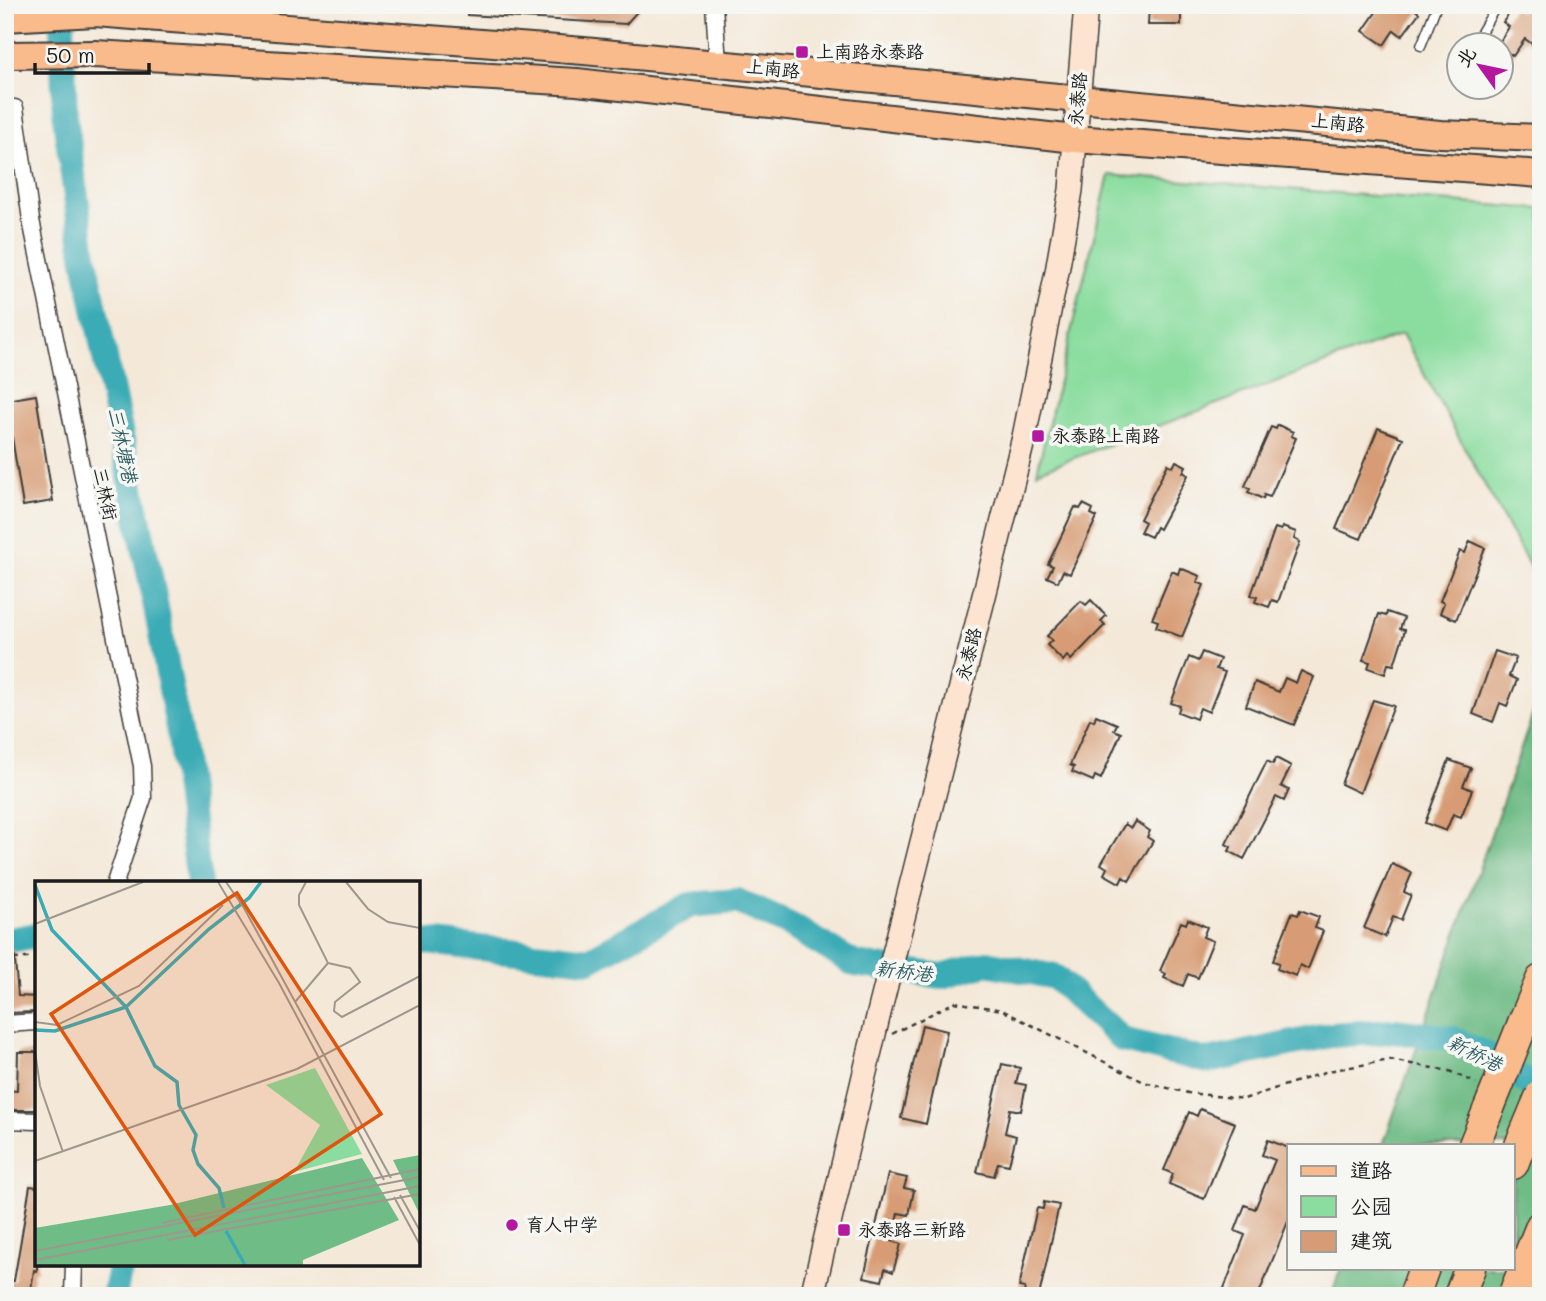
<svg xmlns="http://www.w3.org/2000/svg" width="1546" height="1301" viewBox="0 0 1546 1301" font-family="Mali,'LXGW WenKai TC',sans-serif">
<rect width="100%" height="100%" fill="#f6f6f2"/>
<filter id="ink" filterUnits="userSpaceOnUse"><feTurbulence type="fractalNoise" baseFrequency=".0143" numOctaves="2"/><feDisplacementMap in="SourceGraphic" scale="14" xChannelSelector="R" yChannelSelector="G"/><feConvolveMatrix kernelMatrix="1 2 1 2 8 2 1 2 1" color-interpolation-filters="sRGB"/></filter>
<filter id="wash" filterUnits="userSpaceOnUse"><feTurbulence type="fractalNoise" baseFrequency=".00686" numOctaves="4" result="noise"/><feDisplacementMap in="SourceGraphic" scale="28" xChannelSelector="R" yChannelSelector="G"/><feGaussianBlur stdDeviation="1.57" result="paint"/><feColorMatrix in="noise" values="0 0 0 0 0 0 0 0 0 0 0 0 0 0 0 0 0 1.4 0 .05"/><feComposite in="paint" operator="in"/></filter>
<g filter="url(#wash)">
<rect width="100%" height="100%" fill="#f4e9d9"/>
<path fill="#8add9f" stroke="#537c5e" stroke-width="2" d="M1109,175L1541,209V587L1402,334L1037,472Z"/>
<path fill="#6fbc86" stroke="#466c51" stroke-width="2" d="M1541,691V1296H1331L1341,1268H1513V1145H1383Z"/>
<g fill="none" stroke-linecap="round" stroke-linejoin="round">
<path stroke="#3aabb5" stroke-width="26" d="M61,5L65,117L84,255L153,591L181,744L199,883
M5,941L37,935
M418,941L589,960L690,905L737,901L788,924L855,964L942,976L987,963L1055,977L1123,1040L1208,1061L1331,1035L1394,1031L1451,1038L1490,1056L1541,1092
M114,1296L121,1264"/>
</g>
<g id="blocks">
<path fill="#d79c75" d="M467,5H643L626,24L467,15Z
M1149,5H1181V25H1148Z
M1381,5H1409L1419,13L1402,36L1394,30L1384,45L1363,31Z
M1524,5H1541V15L1535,24L1541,28V41L1536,47L1525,39L1513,56L1501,48V46H1497L1509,27L1503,22L1514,7L1520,12Z
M36,395L53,501L23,506L6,400Z
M1278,425L1293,432L1291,436L1296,438L1270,497L1264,495L1263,499L1248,492L1250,489L1245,486L1271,427L1276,429Z
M1378,428L1403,438L1361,539L1336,529Z
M1176,461L1186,466L1183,472L1188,475L1159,529L1156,527L1151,537L1140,532L1145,522L1140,519L1168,464L1173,467Z
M1083,504L1093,509L1091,514L1097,517L1070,574L1063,571L1058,582L1047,577L1053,566L1048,564L1075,507L1080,509Z
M1282,527L1296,532L1294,539L1300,542L1278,602L1272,600L1269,607L1255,602L1257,597L1251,595L1275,528L1281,530Z
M1470,541L1485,548L1456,620L1440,613L1444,603L1440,601L1460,551L1465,553Z
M1180,568L1200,576L1197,582L1204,585L1182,637L1156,627L1158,621L1152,619L1172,571L1178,574Z
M1091,600L1106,616L1101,621L1105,625L1071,660L1067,656L1063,661L1047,645L1052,640L1047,636L1081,601L1086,605Z
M1387,612L1404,618L1400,629L1405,630L1394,665L1388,664L1385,674L1368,668L1370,662L1363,660L1379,614L1386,616Z
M1495,651L1516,658L1509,676L1517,680L1507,706L1500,703L1493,722L1473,714Z
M1202,652L1220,659L1216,669L1225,672L1209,712L1200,708L1196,719L1178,712L1180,706L1171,703L1189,657L1198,661Z
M1301,671L1314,677L1294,725L1246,706L1255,682L1279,692L1285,678L1296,683Z
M1373,700L1394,706L1360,793L1341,784Z
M1096,715L1117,724L1114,730L1121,733L1101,779L1095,776L1093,781L1072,772L1074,767L1070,765L1090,719L1094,721Z
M1276,758L1291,766L1281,786L1289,790L1284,801L1276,797L1244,859L1229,851L1231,847L1226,844L1267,761L1273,764Z
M1449,760L1471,768L1463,786L1472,790L1461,817L1453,814L1446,831L1425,823Z
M1135,821L1150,831L1147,837L1153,841L1129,881L1123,877L1120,883L1104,874L1107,868L1101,864L1125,824L1131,828Z
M1392,864L1412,873L1404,892L1411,895L1401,920L1393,917L1385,937L1364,928Z
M1300,910L1319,917L1315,928L1323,931L1308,969L1300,965L1296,976L1277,969L1279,963L1273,961L1292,913L1298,915Z
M1188,919L1207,927L1203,937L1213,941L1198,978L1188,974L1183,986L1164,978L1166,974L1160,971L1181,922L1186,924Z
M5,949H14L18,996L37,997V1012L5,1013Z
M922,1025L947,1031L926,1124L901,1118Z
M18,1052H37V1110H5V1090L17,1091Z
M1002,1064L1020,1068L1016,1083L1026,1085L1021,1111L1010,1109L1005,1133L1016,1136L1009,1165L998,1163L994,1176L977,1172Z
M1200,1109L1235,1123L1204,1199L1169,1184L1173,1174L1164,1170L1189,1112L1197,1116Z
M1268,1140L1289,1148V1219L1258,1296H1221L1245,1235L1235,1231L1245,1205L1255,1209L1275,1160L1262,1155Z
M888,1174L907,1178L904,1188L914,1190L909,1215L898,1213L892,1241L901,1244L893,1272L885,1269L882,1281L864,1277Z
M30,1186L37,1187V1271L34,1270L30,1296H5V1279L14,1281Z
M1044,1202L1059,1205L1054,1229L1039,1296H1023L1025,1288L1019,1287L1037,1208L1043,1209Z"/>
</g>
</g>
<g filter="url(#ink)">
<use href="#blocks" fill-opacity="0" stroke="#3c3b38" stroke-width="2"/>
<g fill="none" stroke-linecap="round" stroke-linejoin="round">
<g stroke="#3c3b38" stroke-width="11">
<path id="lane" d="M1421,46L1437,5
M1473,46L1497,5"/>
</g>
<g stroke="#3c3b38" stroke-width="19">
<path id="street" d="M714,5L718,64
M15,108L31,220L142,766L143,798L115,883
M5,1024L37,1022
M5,1120L37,1121
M73,1296L74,1264"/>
</g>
<g stroke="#3c3b38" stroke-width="26">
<path id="secondary" d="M812,1296L878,1017L1024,437L1057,272L1071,190L1086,5"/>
</g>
<g stroke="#3c3b38" stroke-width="30">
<path id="primary" d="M5,18L95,13L584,51L1440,134L1541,138
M5,55L95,54L577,82L1075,139L1541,174"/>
</g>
<g stroke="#3c3b38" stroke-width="33">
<path id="highway" d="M1523,1023L1541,980
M1474,1145L1489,1108
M1513,1164L1523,1138
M1414,1296L1424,1268
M1459,1296L1470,1268
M1513,1296L1541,1226"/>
</g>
<path stroke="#3c3b38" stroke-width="2.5" stroke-dasharray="5 5" stroke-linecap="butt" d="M5,964L15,959L37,957
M892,1034L955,1002L1002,1010L1144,1082L1188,1093L1244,1099L1328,1071L1390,1060L1449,1071L1476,1083"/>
<use href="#lane" stroke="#fff" stroke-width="8"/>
<use href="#street" stroke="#fff" stroke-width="16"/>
<use href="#secondary" stroke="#fde4d1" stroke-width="23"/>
<use href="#primary" stroke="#fabb8c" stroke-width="26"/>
<use href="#highway" stroke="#fabb8c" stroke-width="30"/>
<g stroke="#3c3b38" stroke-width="33" stroke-linecap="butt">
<path id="highway-bridge" d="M1489,1108L1523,1023
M1523,1138L1541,1095"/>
</g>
<use href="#highway-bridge" stroke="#fabb8c" stroke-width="30"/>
</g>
</g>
<g fill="#b5179e" stroke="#f6f6f2" stroke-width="2.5">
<rect x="795" y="45" width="14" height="14" rx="3.5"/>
<rect x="1031" y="429" width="14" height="14" rx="3.5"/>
<circle cx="512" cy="1225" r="7"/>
<rect x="837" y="1223" width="14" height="14" rx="3.5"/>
</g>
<g text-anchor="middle" stroke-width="7" stroke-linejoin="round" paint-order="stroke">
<g font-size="18" fill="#1c1c1c" stroke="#f6f6f2" text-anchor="start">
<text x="816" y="58">上南路永泰路</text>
<text x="1052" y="442">永泰路上南路</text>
<text x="526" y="1231">育人中学</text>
<text x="858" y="1236">永泰路三新路</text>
</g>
<g font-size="18" fill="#1c1c1c" stroke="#f6f6f2">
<text transform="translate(773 69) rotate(6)" y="6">上南路</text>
<text transform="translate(1078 99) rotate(-85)" y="6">永泰路</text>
<text transform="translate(1338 123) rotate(6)" y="6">上南路</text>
<text transform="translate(105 494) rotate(78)" y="6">三林街</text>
<text transform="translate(969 654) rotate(-76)" y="6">永泰路</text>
</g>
<g font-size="19" font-style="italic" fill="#2a5c61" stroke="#f6f6f2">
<text transform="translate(123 445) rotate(78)" y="7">三林塘港</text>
<text transform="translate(904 971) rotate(7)" y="7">新桥港</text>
<text transform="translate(1475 1053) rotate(26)" y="7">新桥港</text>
</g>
</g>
<g transform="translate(35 881)">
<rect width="385" height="385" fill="#f4e9d9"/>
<path d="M280,187L327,273L259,291L285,244L231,204Z" fill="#8add9f"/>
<path d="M385,274V334L358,279ZM327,277L364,339L268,379V384H0V347L135,324Z" fill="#6fbc86"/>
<path fill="none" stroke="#3aabb5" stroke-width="3.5" d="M0,4L17,49L91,126L120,185L142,201L144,224L161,254L158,269L163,283L184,307L189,327M0,149L20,150L91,126L174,48L214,17L226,1M191,350L210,384"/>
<path fill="none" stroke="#9e978d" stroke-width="2" d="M183,1L244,102L349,299M191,1L209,27L356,297M311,1L333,28L353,41L385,47M0,43L108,1M293,82L315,87L325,101L300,121L299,130L307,136L385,95M260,121L293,82L264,24V14L271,1M0,141L22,144L104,105L188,24M0,170L5,205L28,271M0,280L262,188L385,124M365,314L385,350M359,316L385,364M127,342L385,288M132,359L385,313M0,370L385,296M0,379L385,305"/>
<path fill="#de560d" fill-opacity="0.15" stroke="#de560d" stroke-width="3.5" d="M202,12L346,233L160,354L16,133Z"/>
<rect width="385" height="385" fill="none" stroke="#1c1c1c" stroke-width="3.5"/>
</g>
<rect width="1546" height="1301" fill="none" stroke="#f6f6f2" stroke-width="28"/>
<rect x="1287" y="1144" width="228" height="126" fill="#f6f6f2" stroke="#9f9f9c" stroke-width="2"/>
<rect x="1301" y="1166" width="35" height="10" fill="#fabb8c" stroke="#9f9f9c" stroke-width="2"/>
<text x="1350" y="1178" font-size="21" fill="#1c1c1c">道路</text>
<rect x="1301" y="1196" width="35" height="21" fill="#8add9f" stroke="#9f9f9c" stroke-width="2"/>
<text x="1350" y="1214" font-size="21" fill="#1c1c1c">公园</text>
<rect x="1301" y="1231" width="35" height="21" fill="#d79c75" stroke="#9f9f9c" stroke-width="2"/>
<text x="1350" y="1248" font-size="21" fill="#1c1c1c">建筑</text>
<g transform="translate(1480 66) rotate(303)"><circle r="33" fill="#f6f6f2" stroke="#9f9f9c" stroke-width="2"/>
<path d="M0-5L12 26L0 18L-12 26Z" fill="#b5179e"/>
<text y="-10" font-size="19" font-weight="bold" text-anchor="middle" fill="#1c1c1c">北</text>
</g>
<path d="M35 63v10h114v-10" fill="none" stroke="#1c1c1c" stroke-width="3.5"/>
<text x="46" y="63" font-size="21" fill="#1c1c1c" stroke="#f6f6f2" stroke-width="5" paint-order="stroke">50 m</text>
</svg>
